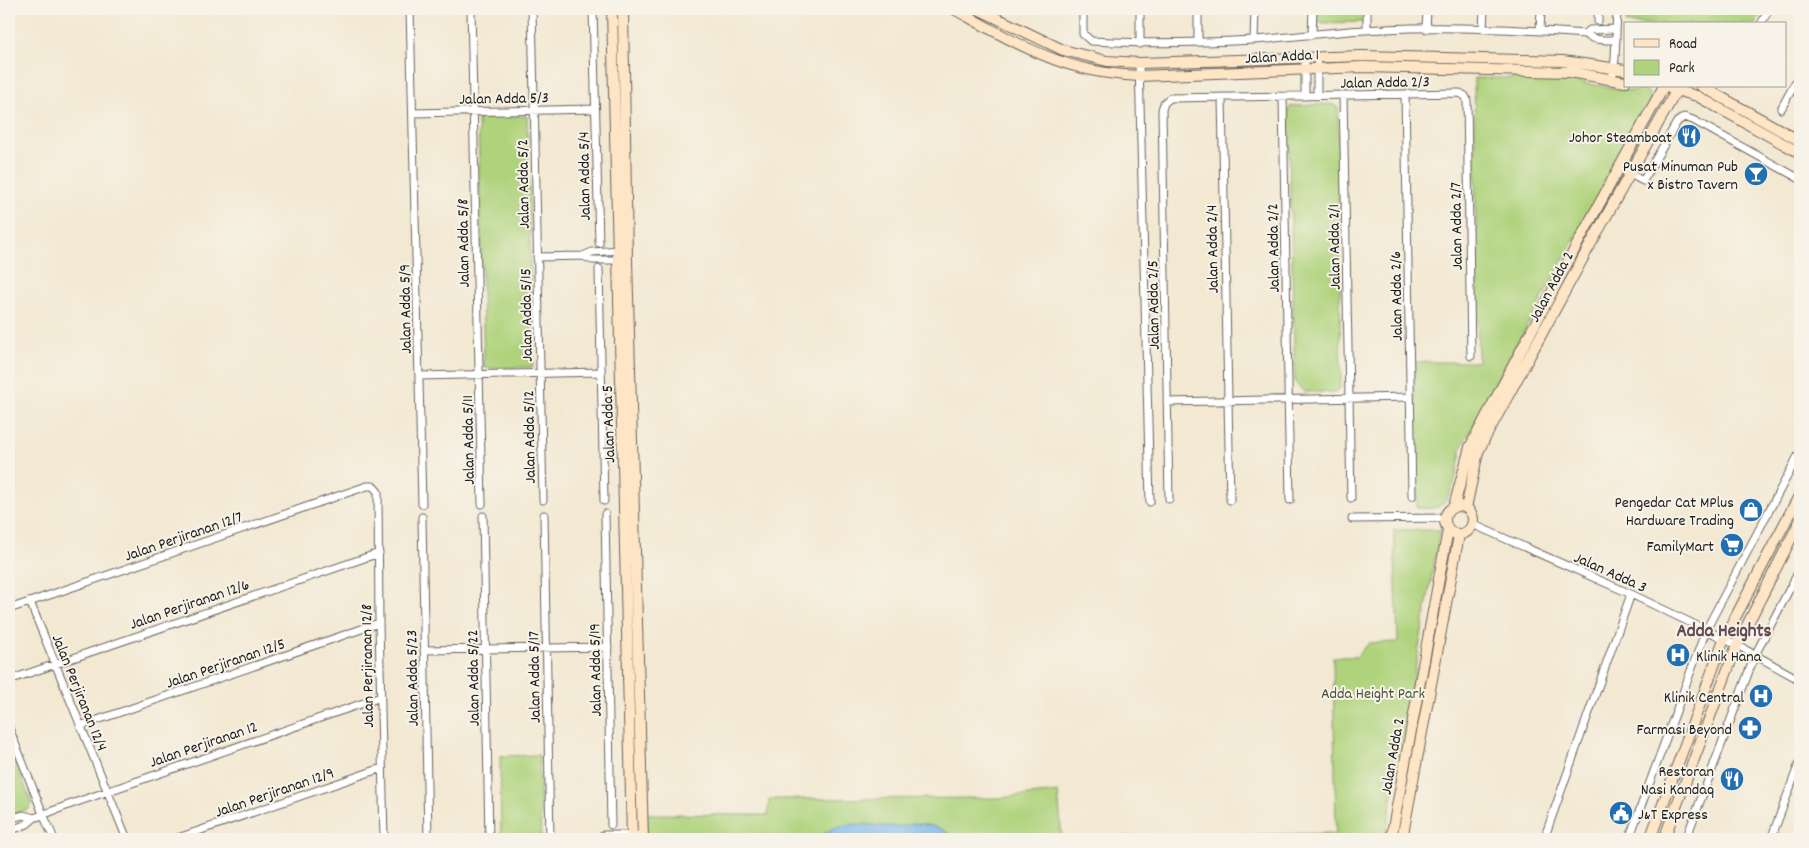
<svg xmlns="http://www.w3.org/2000/svg" width="1809" height="848" viewBox="0 0 1809 848" font-family="Dekko,sans-serif">
<rect width="100%" height="100%" fill="#f7f3e8"/>
<filter id="ink" filterUnits="userSpaceOnUse"><feTurbulence type="fractalNoise" baseFrequency=".02" numOctaves="2"/><feDisplacementMap in="SourceGraphic" scale="10" xChannelSelector="R" yChannelSelector="G"/><feConvolveMatrix kernelMatrix="1 2 1 2 8 2 1 2 1" color-interpolation-filters="sRGB"/></filter>
<filter id="wash" filterUnits="userSpaceOnUse"><feTurbulence type="fractalNoise" baseFrequency=".0096" numOctaves="4" result="noise"/><feDisplacementMap in="SourceGraphic" scale="20" xChannelSelector="R" yChannelSelector="G"/><feGaussianBlur stdDeviation="1.12" result="paint"/><feColorMatrix in="noise" values="0 0 0 0 0 0 0 0 0 0 0 0 0 0 0 0 0 1.4 0 .05"/><feComposite in="paint" operator="in"/></filter>
<g filter="url(#wash)">
<rect width="100%" height="100%" fill="#f3e8d2"/>
<path fill="#afd37c" stroke="#66784c" d="M1317,9H1365V22L1318,23L1317,20Z
M1627,9H1763L1755,24H1626Z
M1474,78H1568L1589,84L1632,91L1643,89L1649,93L1650,100L1462,446C1459,461 1454,502 1437,507C1431,509 1423,508 1417,508L1414,362H1478Z
M1333,104L1338,108L1341,386L1337,392H1304L1295,383L1288,110L1291,106Z
M527,116L533,367L484,368L478,117Z
M1394,530H1440L1385,839H646V814L768,815L769,799L1000,798L1058,792L1062,838L1336,833L1333,657H1356L1369,643L1398,642Z
M9,745L32,804L29,809L9,816Z
M539,755L541,839H501L500,756Z"/>
<path fill="#77b6eb" stroke="#4a6984" d="M912,824C929,824 943,827 956,839H816C823,834 832,828 840,826C863,820 887,831 912,824Z"/>
</g>
<g filter="url(#ink)">
<g fill="none" stroke-linecap="round" stroke-linejoin="round">
<g stroke="#67635c" stroke-width="9">
<path id="street" d="M410,9L422,504
M471,9L482,504
M532,9L543,500
M593,9L599,243
M1083,9V34L1091,41C1145,44 1199,43 1253,40C1297,37 1341,30 1385,29C1451,26 1519,29 1585,34C1594,41 1605,40 1616,40
M1598,21V9
M1761,24L1769,9
M1426,29L1427,9
M1483,29L1484,9
M1367,30V9
M1540,30L1541,9
M1585,34L1590,30L1616,29
M1312,35L1313,9
M1254,40L1255,9
M1198,42V9
M1140,44V9
M1305,58V96
M1139,63L1150,502
M1612,80L1615,59L1617,9
M1405,94L1412,496
M1343,95L1351,498
M1317,96V65
M1222,97L1230,500
M1283,97L1290,500
M1781,109L1800,74
M413,113L595,109
M1619,168L1643,181L1677,122L1684,117L1693,120L1800,179
M583,256L592,260H622
M537,257L583,256L592,252L621,250
M599,269L604,501
M419,376L601,372
M1167,402L1410,397
M1169,499L1162,110L1164,103L1170,98L1460,93L1465,96L1467,100L1471,356
M605,514L611,825
M544,515L550,839
M483,516L489,839
M422,517L428,839
M1352,519L1445,518
M1472,524L1631,594L1737,645L1800,680
M30,602L127,839
M9,609L367,486H373L378,492L379,623L384,839
M424,650L608,647
M9,680L379,553
M80,726L379,623
M9,728L43,814L54,839
M9,819L23,815L34,818
M9,831L27,824L34,818L74,803L381,697
M175,839L382,768
M597,839L603,835H636
M1544,839L1631,594
M1629,839L1706,630L1800,452
M1686,839L1755,655L1800,569
M1771,839L1800,761"/>
</g>
<g stroke="#67635c" stroke-width="12">
<path id="secondary" d="M612,9L632,839
M623,9L627,260L643,839
M954,9C994,31 1037,57 1082,68C1101,73 1120,75 1139,76L1363,67L1570,72L1625,82
M978,9L1063,50L1107,61L1139,63L1363,56L1563,61L1625,70
M1701,86L1800,141
M1672,89L1697,96L1800,153
M1445 520a14 14 0 1 1 28 0a14 14 0 1 1-28 0Z
M1454,506L1470,447L1579,241L1664,86
M1466,508L1478,452L1485,438L1589,247L1679,86
M1391,839L1448,530
M1402,839L1459,535
M1650,839L1724,639L1800,494
M1664,839L1737,645L1800,521"/>
</g>
<use href="#street" stroke="#fff" stroke-width="7"/>
<use href="#secondary" stroke="#fde5c5" stroke-width="10"/>
</g>
</g>
<defs>
<g id="restaurant-disc" transform="scale(1.25)"><circle r="9.5" fill="#1f6fb2" stroke="#f7f3e8"/><path d="M-5-6h1v4h1v-4h1v4h1v-4h1v5L-1.5 .5V6h-2V.5L-5-1ZM5-6V6H3V1.5H1.5Q1.5-4 5-6Z" fill="#fff"/></g>
<g id="bar-disc" transform="scale(1.25)"><circle r="9.5" fill="#1f6fb2" stroke="#f7f3e8"/><path d="M-6-5H6L.8 .8V4.5H3.5V6h-7V4.5H-.8V.8Z" fill="#fff"/></g>
<g id="shop-disc" transform="scale(1.25)"><circle r="9.5" fill="#1f6fb2" stroke="#f7f3e8"/><path d="M-5-2.5h2.3a2.7 3.5 0 0 1 5.4 0H5L5.5 6h-11ZM-1.5-2.5h3a1.5 2.3 0 0 0-3 0Z" fill="#fff"/></g>
<g id="supermarket-disc" transform="scale(1.25)"><circle r="9.5" fill="#1f6fb2" stroke="#f7f3e8"/><path d="M-6-5.5h2.5l.6 2H6L4.5 2H-2.5L-4.4-4H-6ZM-1.5 3.2a1.3 1.3 0 1 0 .1 0ZM3 3.2a1.3 1.3 0 1 0 .1 0Z" fill="#fff"/></g>
<g id="hospital-disc" transform="scale(1.25)"><circle r="9.5" fill="#1f6fb2" stroke="#f7f3e8"/><path d="M-5-5h3v3.5h4V-5h3V5h-3V1.5h-4V5h-3Z" fill="#fff"/></g>
<g id="pharmacy-disc" transform="scale(1.25)"><circle r="9.5" fill="#1f6fb2" stroke="#f7f3e8"/><path d="M-2-6h4v4h4v4h-4v4h-4v-4h-4v-4h4Z" fill="#fff"/></g>
<g id="civic-disc" transform="scale(1.25)"><circle r="9.5" fill="#1f6fb2" stroke="#f7f3e8"/><path d="M-.6-6.5H3V-4.5H.6V-3L4-1V1h2V6H-6V1h2V-1L-.6-3ZM-1.2 2.5V6h2.4V2.5Z" fill="#fff"/></g>
</defs>
<g fill-rule="evenodd">
<use href="#restaurant-disc" x="1689" y="136"/>
<use href="#bar-disc" x="1756" y="174"/>
<use href="#shop-disc" x="1751" y="510"/>
<use href="#supermarket-disc" x="1732" y="545"/>
<use href="#hospital-disc" x="1678" y="655"/>
<use href="#hospital-disc" x="1761" y="696"/>
<use href="#pharmacy-disc" x="1750" y="728"/>
<use href="#restaurant-disc" x="1732" y="779"/>
<use href="#civic-disc" x="1621" y="813"/>
</g>
<g text-anchor="middle" stroke-width="4" stroke-linejoin="round" paint-order="stroke">
<g font-size="16" fill="#1c1c1c" stroke="#f7f3e8">
<text transform="translate(1282 55) rotate(-3)" y="6">Jalan Adda 1</text>
<text transform="translate(1385 81) rotate(-1)" y="6">Jalan Adda 2/3</text>
<text transform="translate(504 97) rotate(-1)" y="6">Jalan Adda 5/3</text>
<text transform="translate(583 176) rotate(-91)" y="6">Jalan Adda 5/4</text>
<text transform="translate(522 184) rotate(-91)" y="6">Jalan Adda 5/2</text>
<text transform="translate(1455 226) rotate(-91)" y="6">Jalan Adda 2/7</text>
<text transform="translate(462 243) rotate(-91)" y="6">Jalan Adda 5/8</text>
<text transform="translate(1333 247) rotate(-91)" y="6">Jalan Adda 2/1</text>
<text transform="translate(1272 248) rotate(-91)" y="6">Jalan Adda 2/2</text>
<text transform="translate(1211 249) rotate(-91)" y="6">Jalan Adda 2/4</text>
<text transform="translate(1550 286) rotate(-62)" y="6">Jalan Adda 2</text>
<text transform="translate(1395 296) rotate(-91)" y="6">Jalan Adda 2/6</text>
<text transform="translate(1152 305) rotate(-91)" y="6">Jalan Adda 2/5</text>
<text transform="translate(404 309) rotate(-91)" y="6">Jalan Adda 5/9</text>
<text transform="translate(525 315) rotate(-91)" y="6">Jalan Adda 5/15</text>
<text transform="translate(607 424) rotate(-92)" y="6">Jalan Adda 5</text>
<text transform="translate(528 437) rotate(-91)" y="6">Jalan Adda 5/12</text>
<text transform="translate(467 440) rotate(-91)" y="6">Jalan Adda 5/11</text>
<text transform="translate(183 535) rotate(-19)" y="6">Jalan Perjiranan 12/7</text>
<text transform="translate(1611 571) rotate(24)" y="6">Jalan Adda 3</text>
<text transform="translate(189 603) rotate(-19)" y="6">Jalan Perjiranan 12/6</text>
<text transform="translate(225 662) rotate(-19)" y="6">Jalan Perjiranan 12/5</text>
<text transform="translate(366 666) rotate(-91)" y="6">Jalan Perjiranan 12/8</text>
<text transform="translate(594 670) rotate(-91)" y="6">Jalan Adda 5/19</text>
<text transform="translate(533 677) rotate(-91)" y="6">Jalan Adda 5/17</text>
<text transform="translate(411 678) rotate(-91)" y="6">Jalan Adda 5/23</text>
<text transform="translate(472 678) rotate(-91)" y="6">Jalan Adda 5/22</text>
<text transform="translate(81 692) rotate(68)" y="6">Jalan Perjiranan 12/4</text>
<text transform="translate(203 743) rotate(-19)" y="6">Jalan Perjiranan 12</text>
<text transform="translate(1391 756) rotate(-80)" y="6">Jalan Adda 2</text>
<text transform="translate(274 791) rotate(-19)" y="6">Jalan Perjiranan 12/9</text>
</g>
<g font-size="16" fill="#1c1c1c" stroke="#f7f3e8" text-anchor="end">
<text x="1672" y="142">Johor Steamboat</text>
<text x="1738" y="171">Pusat Minuman Pub<tspan x="1738" dy="18">x Bistro Tavern</tspan></text>
<text x="1734" y="507">Pengedar Cat MPlus<tspan x="1734" dy="18">Hardware Trading</tspan></text>
<text x="1714" y="551">FamilyMart</text>
<text x="1696" y="661" text-anchor="start">Klinik Hana</text>
<text x="1744" y="702">Klinik Central</text>
<text x="1732" y="734">Farmasi Beyond</text>
<text x="1714" y="776">Restoran<tspan x="1714" dy="18">Nasi Kandaq</tspan></text>
<text x="1638" y="819" text-anchor="start">J&amp;T Express</text>
</g>
<g font-size="16" fill="#485339" stroke="#f7f3e8">
<text x="1373" y="698">Adda Height Park</text>
</g>
<g font-size="19" font-weight="bold" fill="#644c54" stroke="#f7f3e8">
<text x="1724" y="636">Adda Heights</text>
</g>
</g>
<rect width="1809" height="848" fill="none" stroke="#f7f3e8" stroke-width="30"/>
<rect x="1624" y="22" width="162" height="65" fill="#f7f3e8" stroke="#9f9d96"/>
<rect x="1634" y="39" width="25" height="8" fill="#fde5c5" stroke="#9f9d96"/>
<text x="1669" y="48" font-size="15" fill="#1c1c1c">Road</text>
<rect x="1634" y="60" width="25" height="15" fill="#afd37c" stroke="#9f9d96"/>
<text x="1669" y="72" font-size="15" fill="#1c1c1c">Park</text>
</svg>
